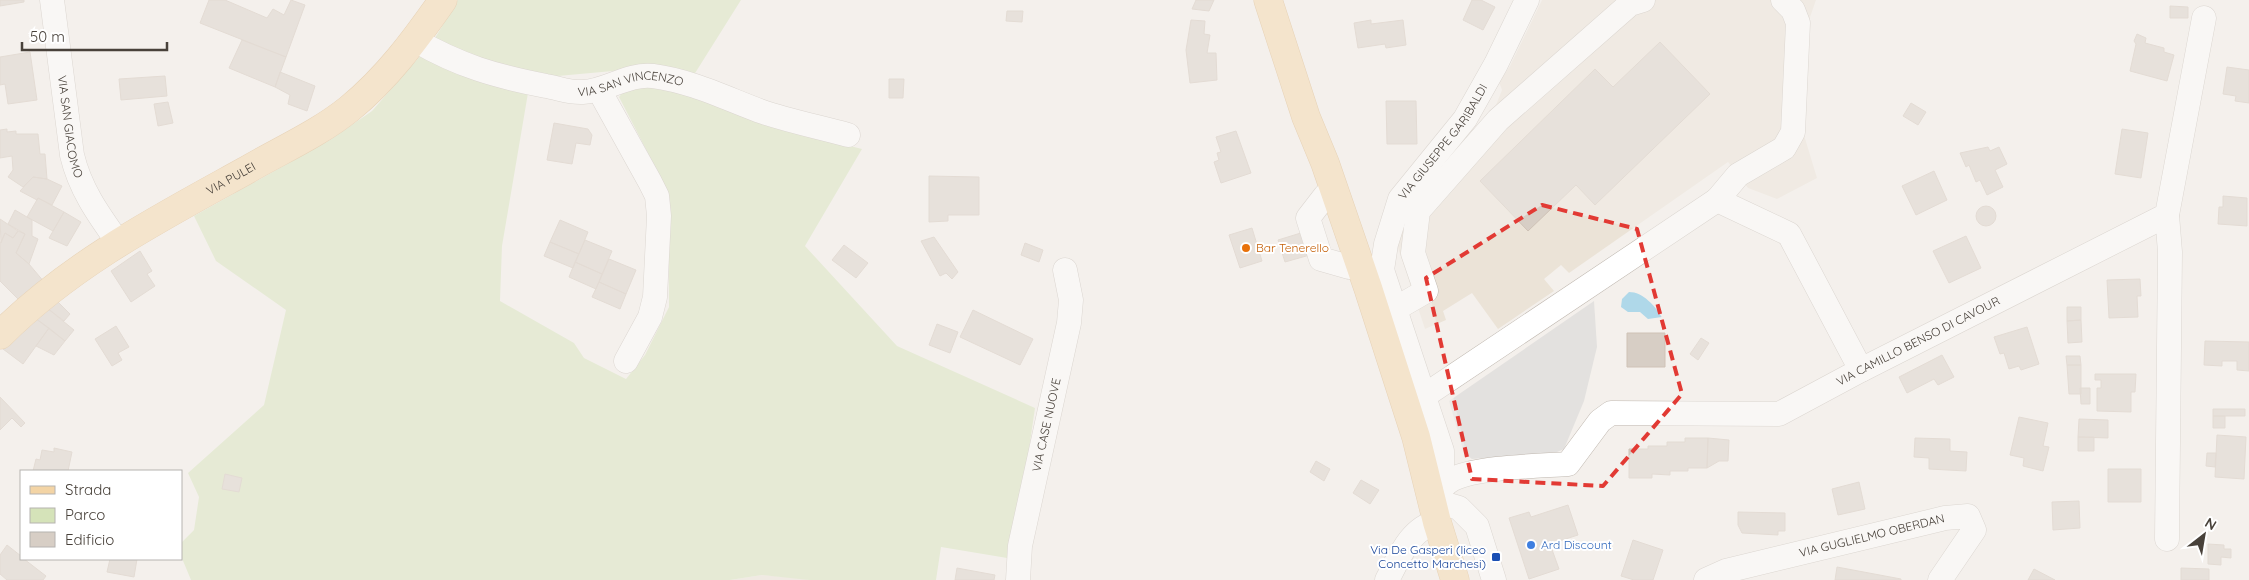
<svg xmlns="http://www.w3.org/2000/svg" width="2249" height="580" viewBox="0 0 2249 580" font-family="Quicksand,sans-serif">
<rect width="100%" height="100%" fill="#f4f0ec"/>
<path fill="#ebe3d7" d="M1542,0H1816L1808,23L1804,135L1817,178L1777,199L1748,188L1728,162L1569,273L1561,265L1544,279L1554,291L1498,329L1472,293L1443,311L1446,320L1425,329L1397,245L1407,208L1494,110L1502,90L1499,82L1510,66Z
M762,575L803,578L809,580H730Z"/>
<path fill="#d5e3b9" d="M458,0H741L692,78L646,68L547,77L445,49L435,38Z
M421,55L528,93L502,246L500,301L574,343L584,358L626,379L645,355L669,307L668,192L619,97L628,86C675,83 714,107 758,121C792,132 827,140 862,149L805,246L897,346L1035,408L1013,559L941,547L936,580H809L762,575L730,580H191L181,556V543L194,530L199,497L188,473L264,405L286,310L216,261L194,216L330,140L372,111Z"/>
<path fill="#e3e1df" d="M1594,301L1597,347L1584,401L1564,449L1557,452L1472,459L1464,453L1449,401Z"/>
<path fill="#afd8e9" d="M1629,292C1643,292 1655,306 1662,317L1648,319L1640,312H1628L1621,307L1622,299Z"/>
<path fill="#d7cec5" stroke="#cfc2b6" d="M0,0H24V2L0,6Z
M209,0H225L267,18L273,9L284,15L291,0L305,5L286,57L200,23Z
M1196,0H1214L1209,11L1192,9Z
M1472,0H1481L1495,7L1483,30L1463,20Z
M2170,6L2188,7V18H2170Z
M1007,11H1023L1022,22L1006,21Z
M1191,20L1205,21L1204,34L1210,35L1207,53H1216L1217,80L1190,83L1186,50Z
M1371,20V24L1403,20L1406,45L1386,48L1385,44L1358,48L1354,23Z
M2137,34L2146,38L2145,43L2164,48V52L2174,55L2167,81L2130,71L2136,44L2134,41Z
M242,40L286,57L275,87L229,68Z
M1660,42L1710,94L1595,205L1576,185L1528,231L1480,181L1595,69L1613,87Z
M30,52L37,100L8,104L5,84L0,85V57Z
M2227,67L2249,70V103L2235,101L2236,96L2223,94Z
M280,72L315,86L307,111L288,104L290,95L275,87Z
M165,76L167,96L121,100L119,79Z
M889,79H904L903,98H889Z
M1386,101H1416L1417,144H1387Z
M168,102L173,123L158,126L154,104Z
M1911,103L1926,112L1918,125L1903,116Z
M554,123L588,129L592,135L590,145L576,143L572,164L547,160Z
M7,129V132L16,131V134H38L40,154H45L47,179L33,177L23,187L8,177L13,170L12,156L0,158V130Z
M2122,129L2148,133L2141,178L2115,174Z
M1236,131L1251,173L1221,183L1214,162L1219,160L1217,153L1221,152L1216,137Z
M1988,147L1990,151L1999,147L2007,164L1995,170L2003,187L1987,195L1980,180L1976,182L1969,165L1966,167L1960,153Z
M1934,171L1947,200L1916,215L1902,186Z
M929,176L979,177V215H948V221L929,222Z
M33,177L47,179L62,186L52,205L38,198L37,200L20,191Z
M2223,196L2247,198V226L2218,224L2219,207H2223Z
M38,198L64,212L53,231L27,217Z
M1976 216a10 10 0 1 1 20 0a10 10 0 1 1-20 0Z
M15,210L32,220V236L38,239L29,264L16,253L25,234L8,224Z
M64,212L81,222L67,246L49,238Z
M0,219L18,231L13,238L5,233L1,243Z
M560,220L588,232L579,254L550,242Z
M1252,228L1262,261L1240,268L1229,235Z
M1317,228L1324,251L1285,262L1278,240Z
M18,231L25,234L16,253L29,264L45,283L20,301L0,281V244L5,233L13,238Z
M1966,236L1981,268L1949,283L1933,251Z
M934,237L958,272L952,279L946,273L940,276L921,241Z
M585,240L612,251L602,274L575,262Z
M550,242L579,254L573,268L544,256Z
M1025,243L1043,250L1039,262L1021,255Z
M844,245L868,263L856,278L832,260Z
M140,251L152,271L147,274L155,286L131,302L111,271Z
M609,259L636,270L626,294L599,282Z
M575,262L602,274L596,289L569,277Z
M2140,279L2141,296H2137L2138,317L2109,318L2107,280Z
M599,282L626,294L620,309L592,297Z
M56,300L70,314L64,321L47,308Z
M2067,307H2081V320L2067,321Z
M47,308L74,330L65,341L35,318Z
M973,310L1033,339L1020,365L960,337Z
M35,318L49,328L23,364L3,349Z
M2081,320L2082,342L2068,343L2067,321Z
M937,324L958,332L950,353L929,345Z
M116,326L129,347L118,353L122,360L112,366L95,339Z
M2027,327L2039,364L2021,370L2019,366L2009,369L2004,353L2000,354L1994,337Z
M49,328L65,341L54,355L36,346Z
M1627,333H1665V367H1627Z
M1701,338L1709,343L1698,360L1690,354Z
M2205,341L2249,342V371L2237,370V361H2222V366L2204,365Z
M1942,355L1954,377L1938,385L1934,379L1907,393L1899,377Z
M2066,356H2080L2081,365H2067Z
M2067,365H2081V394H2069Z
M2095,374H2136L2135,392H2131V412L2097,411V388H2101V380H2095Z
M2080,388H2090V404H2081Z
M0,397L25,423L21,427L12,418L0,430Z
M2213,409H2245V416H2213Z
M2213,416H2225V428H2213Z
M2019,417L2048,423L2043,446L2049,447L2043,471L2023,466L2024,458L2010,455Z
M2079,419L2108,420V438L2078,437Z
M2217,435L2246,437L2244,479L2215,477Z
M2078,437H2094V451H2078Z
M1685,438H1708L1707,468H1688V471H1670V475L1652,474V478H1629V449H1648V446H1667V442H1685Z
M1708,438L1729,440L1728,461H1719L1707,468Z
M1915,438L1950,439V451L1967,452L1966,471L1929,469V458L1914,457Z
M54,448L72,452L68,471H33L36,459L40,460L42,450L54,452Z
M2207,453H2216L2215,467L2206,466Z
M1316,461L1330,469L1324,481L1310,472Z
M2108,469H2141V502H2108Z
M225,474L242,478L239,492L222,489Z
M1361,480L1379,490L1370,504L1353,493Z
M1859,482L1865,509L1838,515L1832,489Z
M2079,501L2080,528L2053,530L2052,502Z
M1568,505L1578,535L1550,544L1559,569L1529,579L1509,518L1529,512L1531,517Z
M1738,512L1785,513V531H1778V535L1742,533L1738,525Z
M1633,540L1663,550L1653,580H1634L1621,576Z
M2208,544L2224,545V549H2231V558L2221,557V565L2208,564Z
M7,545L21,556V559H24L46,576L43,580H7L0,574V555Z
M110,559H137L134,577L107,572Z
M1837,567L1901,579V580H1835Z
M957,568L995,575L994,580H955Z
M2181,568L2209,569V580H2181Z
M2034,569L2055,580H2028Z"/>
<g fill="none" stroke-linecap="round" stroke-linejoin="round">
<g stroke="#bfb7af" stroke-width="25">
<g id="minor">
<path id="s1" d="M52,0L72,155C80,189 98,214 118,242"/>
<path id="s2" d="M415,40C460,66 495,76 546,86C558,88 571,93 583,92C607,91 628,73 653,76C691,81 725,98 760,111C789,121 819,127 848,135"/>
<path d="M599,90L650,182L657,196L659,216L655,297L650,317L626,361"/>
<path d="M1325,196L1308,218L1321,259L1349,267"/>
<path d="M1717,200L1738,175L1784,148L1793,132L1798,23L1793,10L1783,0"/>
<path d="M2167,215L2170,252L2167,539"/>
<path d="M1382,270L1442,451V486"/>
<path id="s3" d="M1368,288L1382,270L1386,244L1400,199L1465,119L1496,64L1527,0"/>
<path d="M1395,309L1426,291L1413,253L1418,211L1498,120L1630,4L1643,0"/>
<path d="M1424,396L1717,200L1789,234L1861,370"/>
<path id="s4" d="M1018,580L1020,546L1069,323L1071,300L1065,270"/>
<path d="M1387,580C1399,558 1410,528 1437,522"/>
<path id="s5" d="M1494,580L1477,526L1459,508L1432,500C1438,492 1443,484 1453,479C1476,467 1540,466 1568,464L1600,421L1611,413L1779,414L1861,370L2167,215L2204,18"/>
<path id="s6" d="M1706,580L1726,571L1945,518L1968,516L1974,530L1940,580"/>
</g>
</g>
<g stroke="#d7af76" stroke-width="29">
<g id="major">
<path d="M1268,0L1306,117L1325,163L1368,288L1416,437L1437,522L1455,580"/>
<path id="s7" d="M0,335C71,264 158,219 245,171C279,151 318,134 349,109C387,78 415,40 443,0"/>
</g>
</g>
<use href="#minor" stroke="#fff" stroke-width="24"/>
<use href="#major" stroke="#f3d4a5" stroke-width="28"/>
</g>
<path d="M0 0H2249V580H0ZM1542,205L1637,229L1682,394L1603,486L1472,479L1426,278Z" fill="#f4f0ec" fill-opacity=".55" fill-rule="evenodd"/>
<path fill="none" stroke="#e23a34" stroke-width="4" stroke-dasharray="10 6" stroke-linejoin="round" d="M1542,205L1637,229L1682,394L1603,486L1472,479L1426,278Z"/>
<circle fill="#e8710a" stroke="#fff" stroke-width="2" cx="1246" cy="248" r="5"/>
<circle fill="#3f7fe0" stroke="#fff" stroke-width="2" cx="1531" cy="545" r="5"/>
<rect fill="#1a4fb4" stroke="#fff" stroke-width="2" x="1491" y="552" width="10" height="10" rx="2.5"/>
<g text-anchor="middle" stroke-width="4" stroke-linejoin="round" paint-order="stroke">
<g font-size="12" fill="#48413a" stroke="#fff">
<text dy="4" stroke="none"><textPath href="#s2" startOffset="226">VIA SAN VINCENZO</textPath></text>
<text dy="4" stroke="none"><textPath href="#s1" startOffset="128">VIA SAN GIACOMO</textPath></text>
<text dy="4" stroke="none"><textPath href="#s3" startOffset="168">VIA GIUSEPPE GARIBALDI</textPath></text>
<text dy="4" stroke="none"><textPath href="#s7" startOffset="280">VIA PULEI</textPath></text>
<text dy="4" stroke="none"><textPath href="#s5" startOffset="649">VIA CAMILLO BENSO DI CAVOUR</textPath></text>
<text dy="4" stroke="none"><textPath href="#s4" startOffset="158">VIA CASE NUOVE</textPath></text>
<text dy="4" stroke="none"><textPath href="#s6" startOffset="172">VIA GUGLIELMO OBERDAN</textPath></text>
</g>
<g font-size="12" fill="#c56008" stroke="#fff" text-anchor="start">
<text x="1256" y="252">Bar Tenerello</text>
</g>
<g font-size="12" fill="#366cbe" stroke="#fff" text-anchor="start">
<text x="1541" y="549">Ard Discount</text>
</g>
<g font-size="12" fill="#164399" stroke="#fff" text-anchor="end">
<text x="1486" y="554">Via De Gasperi (liceo<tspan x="1486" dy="14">Concetto Marchesi)</tspan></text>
</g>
</g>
<rect x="20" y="470" width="162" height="90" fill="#ffffff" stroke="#b6b3b0"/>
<rect x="30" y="486" width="25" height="8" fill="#f3d4a5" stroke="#b6b3b0"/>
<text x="65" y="495" font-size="15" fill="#48413a">Strada</text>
<rect x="30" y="508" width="25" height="15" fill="#d5e3b9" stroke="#b6b3b0"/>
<text x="65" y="520" font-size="15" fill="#48413a">Parco</text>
<rect x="30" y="532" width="25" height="15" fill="#d7cec5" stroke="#b6b3b0"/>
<text x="65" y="545" font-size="15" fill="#48413a">Edificio</text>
<g transform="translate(2204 535) rotate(31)" stroke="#ffffff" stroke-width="4" paint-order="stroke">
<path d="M0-4L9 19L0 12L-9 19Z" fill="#48413a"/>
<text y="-8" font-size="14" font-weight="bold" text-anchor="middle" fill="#48413a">N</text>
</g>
<path d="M22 42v8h145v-8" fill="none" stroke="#48413a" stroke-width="2.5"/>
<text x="30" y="42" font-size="15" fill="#48413a" stroke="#ffffff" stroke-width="4" paint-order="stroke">50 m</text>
</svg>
